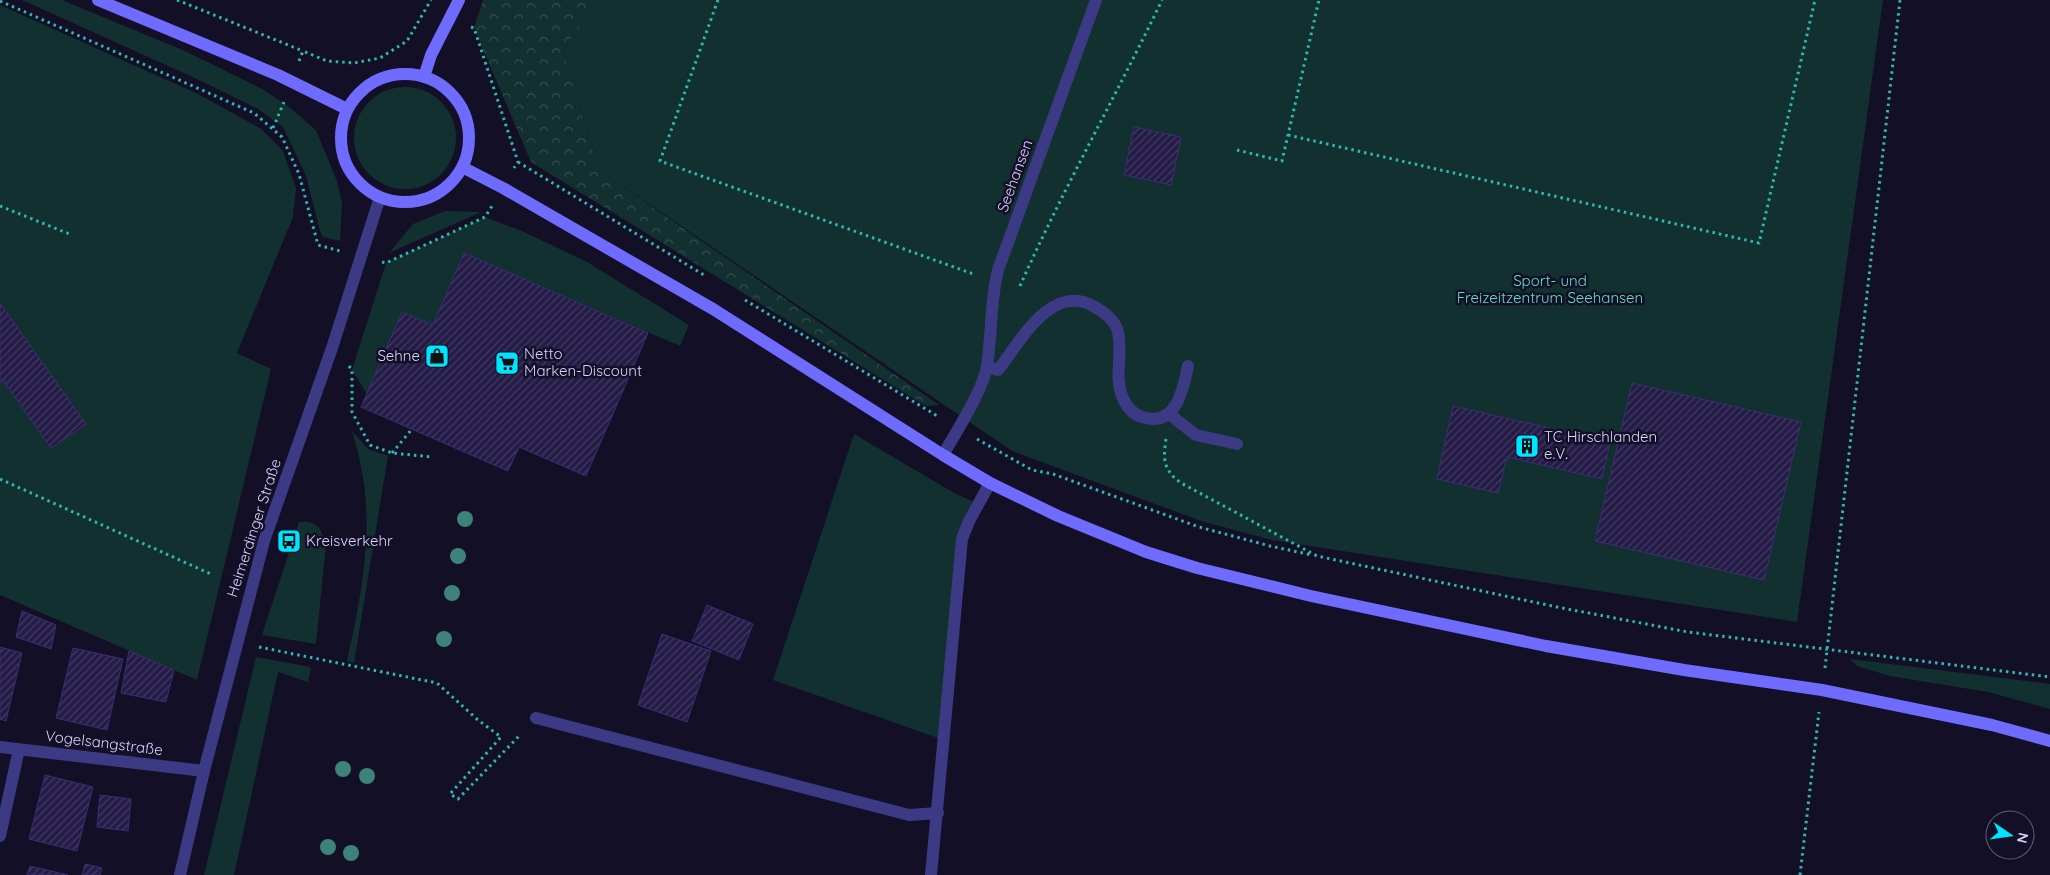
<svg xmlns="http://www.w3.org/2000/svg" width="2050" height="875" viewBox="0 0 2050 875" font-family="Quicksand,sans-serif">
<defs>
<pattern id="forest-crowns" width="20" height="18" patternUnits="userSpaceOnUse" patternTransform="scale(1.25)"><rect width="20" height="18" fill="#12302f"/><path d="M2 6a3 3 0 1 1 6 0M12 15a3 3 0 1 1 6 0" fill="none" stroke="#344d4e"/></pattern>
<pattern id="building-hatch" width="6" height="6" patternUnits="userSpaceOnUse" patternTransform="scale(1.25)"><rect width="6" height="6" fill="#241b47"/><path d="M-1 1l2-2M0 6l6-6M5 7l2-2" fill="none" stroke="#433b63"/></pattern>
</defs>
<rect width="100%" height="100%" fill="#130f26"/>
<path fill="#12302f" d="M22,0H62L185,51L264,90L288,106L316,130L337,181L342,204L340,241L323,237L320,231L306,176L283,127L258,109L197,79Z
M597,0H1883L1797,622L1272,540L1201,521L1012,451L599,170L563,51Z
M0,5L196,93L260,128L283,151L296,188L293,217L237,353L271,369L197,680L0,595Z
M354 138a51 51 0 1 1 102 0a51 51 0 1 1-102 0Z
M445,211L481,212L389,253L413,224Z
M485,217L522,231L587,262L689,325L680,346L464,253L433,325L402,312L367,394L352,370L386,263Z
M352,431L368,449L388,456L354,663L347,661C360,601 374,534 362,472C360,458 356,445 352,431Z
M854,434L956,494L979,504L969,521L944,740L773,680Z
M299,522C318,521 321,527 326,545L316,644L262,635Z
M256,657L311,667L308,682L278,672L234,875H204Z
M1850,659L2050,684V709L1988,692L1890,676L1857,666Z"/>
<path fill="url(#forest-crowns)" d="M483,0H597L563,51L599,170L939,405L926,406L531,162L474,28Z"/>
<path fill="url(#building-hatch)" stroke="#3b2d73" d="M1134,127L1181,137L1171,185L1124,175Z
M464,253L648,333L586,476L519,447L508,471L361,407L402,312L433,325Z
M0,303L86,424L51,448L3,380L0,382Z
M1632,383L1801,422L1764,580L1595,541Z
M1453,406L1610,442L1602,479L1507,457L1498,493L1437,479Z
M707,605L753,624L739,660L692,641Z
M22,611L56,625L51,649L16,637Z
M662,634L711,651L687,722L638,705Z
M0,647L22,653L6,721L0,719Z
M73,648L123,659L107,730L56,718Z
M129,651L174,670L166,702L121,693Z
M45,775L93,787L77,851L29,839Z
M100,795L131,799L128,831L97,827Z
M85,864L102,868L100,875H82Z
M30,866L68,875H27Z"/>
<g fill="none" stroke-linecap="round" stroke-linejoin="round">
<path stroke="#2fb8b0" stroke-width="3" stroke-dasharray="2.5 4" stroke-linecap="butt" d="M177,0L303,51
M718,0L660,161L976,275
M0,1L254,113L282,137L299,174L318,245L340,251
M471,27L474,28L518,162L514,168
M299,61L303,51L327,61L354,63L380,58L407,41L431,0
M273,128L284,102
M1288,135L1759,243L1815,0
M1237,150L1282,161L1319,0
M518,162L704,275
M0,206L72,235
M382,262L386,263L485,217L492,206
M1020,286C1063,189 1116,96 1162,0
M745,300L939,417
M349,366L352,370V412L370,445L392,453L432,457
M977,439L1032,470L1053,474L1199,527L1270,546L1312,555
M1166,439C1163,459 1163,470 1181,483L1317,556L1557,607L1688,632L2050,677
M392,453L412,429
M0,479L213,575
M259,647L437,683L478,720L501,737L450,794L458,799L521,734
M1825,668L1900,0
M1800,875L1819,712"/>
<path stroke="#3d3a85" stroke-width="12" d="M987,367L998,370C1020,342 1052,281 1095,307C1105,313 1115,320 1118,332C1123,353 1114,375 1122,396C1126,406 1132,414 1142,417C1176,428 1183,390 1188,366
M1169,414L1196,435L1237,444
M943,455C957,430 982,393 987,366C992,334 990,301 998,270L1096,0
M536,718L909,815L938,813
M931,875L962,539L969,521L990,483"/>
<path stroke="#3d3a85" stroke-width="12" d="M0,747L204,771
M0,836L19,749"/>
<path stroke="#3d3a85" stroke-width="12" d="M180,875L204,771L264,541L332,348L380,197"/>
<path stroke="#6f6bff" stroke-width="12" d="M98,0L278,75L347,109
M341 138a64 64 0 1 1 128 0a64 64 0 1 1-128 0Z
M424,77L431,55L459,0
M462,167L503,188L713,309L943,455L990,483L1058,516L1146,552L1197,568L1311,596L1546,646L1684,670L1822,690L1992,725L2050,741"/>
</g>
<g fill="#3d827b">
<circle cx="465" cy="519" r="8"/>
<circle cx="458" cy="556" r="8"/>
<circle cx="452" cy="593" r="8"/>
<circle cx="444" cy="639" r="8"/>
<circle cx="343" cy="769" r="8"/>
<circle cx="367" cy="776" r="8"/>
<circle cx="328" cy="847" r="8"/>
<circle cx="351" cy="853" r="8"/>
</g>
<defs>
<g id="shop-square" transform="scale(1.25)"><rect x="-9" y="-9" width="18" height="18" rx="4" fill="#00e5ff" stroke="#130f26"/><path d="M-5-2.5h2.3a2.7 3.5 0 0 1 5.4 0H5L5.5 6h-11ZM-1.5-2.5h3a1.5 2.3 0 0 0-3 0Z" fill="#111"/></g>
<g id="supermarket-square" transform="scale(1.25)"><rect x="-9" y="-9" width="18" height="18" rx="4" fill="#00e5ff" stroke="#130f26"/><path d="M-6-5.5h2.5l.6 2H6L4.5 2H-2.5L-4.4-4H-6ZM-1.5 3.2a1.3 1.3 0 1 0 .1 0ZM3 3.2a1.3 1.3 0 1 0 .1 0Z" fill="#111"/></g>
<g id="building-square" transform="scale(1.25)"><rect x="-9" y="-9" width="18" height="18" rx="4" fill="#00e5ff" stroke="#130f26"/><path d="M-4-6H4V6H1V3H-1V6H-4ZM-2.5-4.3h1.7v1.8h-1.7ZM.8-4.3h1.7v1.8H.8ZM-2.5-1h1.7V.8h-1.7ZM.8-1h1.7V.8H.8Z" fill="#111"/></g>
<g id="bus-square" transform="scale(1.25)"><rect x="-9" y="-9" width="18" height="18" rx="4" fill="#00e5ff" stroke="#130f26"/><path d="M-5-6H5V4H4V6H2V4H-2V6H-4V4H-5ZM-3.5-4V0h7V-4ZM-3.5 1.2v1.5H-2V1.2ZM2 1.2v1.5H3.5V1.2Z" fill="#111"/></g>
</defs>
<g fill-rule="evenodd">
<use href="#shop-square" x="437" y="356"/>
<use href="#supermarket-square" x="507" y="363"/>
<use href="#building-square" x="1527" y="446"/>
<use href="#bus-square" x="289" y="541"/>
</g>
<g text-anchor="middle" stroke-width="5" stroke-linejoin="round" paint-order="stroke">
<g font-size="15" fill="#d9d4ff" stroke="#130f26">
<text transform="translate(1015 176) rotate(-70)" y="5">Seehansen</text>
<text transform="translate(254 528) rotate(-72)" y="5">Heimerdinger Straße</text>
<text transform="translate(104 743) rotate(7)" y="5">Vogelsangstraße</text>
</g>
<g font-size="15" fill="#5fe0c0" stroke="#130f26">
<text x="1550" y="286">Sport- und<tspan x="1550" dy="17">Freizeitzentrum Seehansen</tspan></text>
</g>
<g font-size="15" fill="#d9d4ff" stroke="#130f26" text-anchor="start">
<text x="524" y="359">Netto<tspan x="524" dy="17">Marken-Discount</tspan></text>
<text x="420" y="361" text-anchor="end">Sehne</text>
<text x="1544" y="442">TC Hirschlanden<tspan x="1544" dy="17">e.V.</tspan></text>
<text x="306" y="546">Kreisverkehr</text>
</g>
</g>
<g transform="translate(2010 835) rotate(103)"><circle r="24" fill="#130f26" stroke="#625e7d"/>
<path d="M0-4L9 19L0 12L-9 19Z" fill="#00e5ff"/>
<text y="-8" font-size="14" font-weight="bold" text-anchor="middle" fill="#d9d4ff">N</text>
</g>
</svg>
